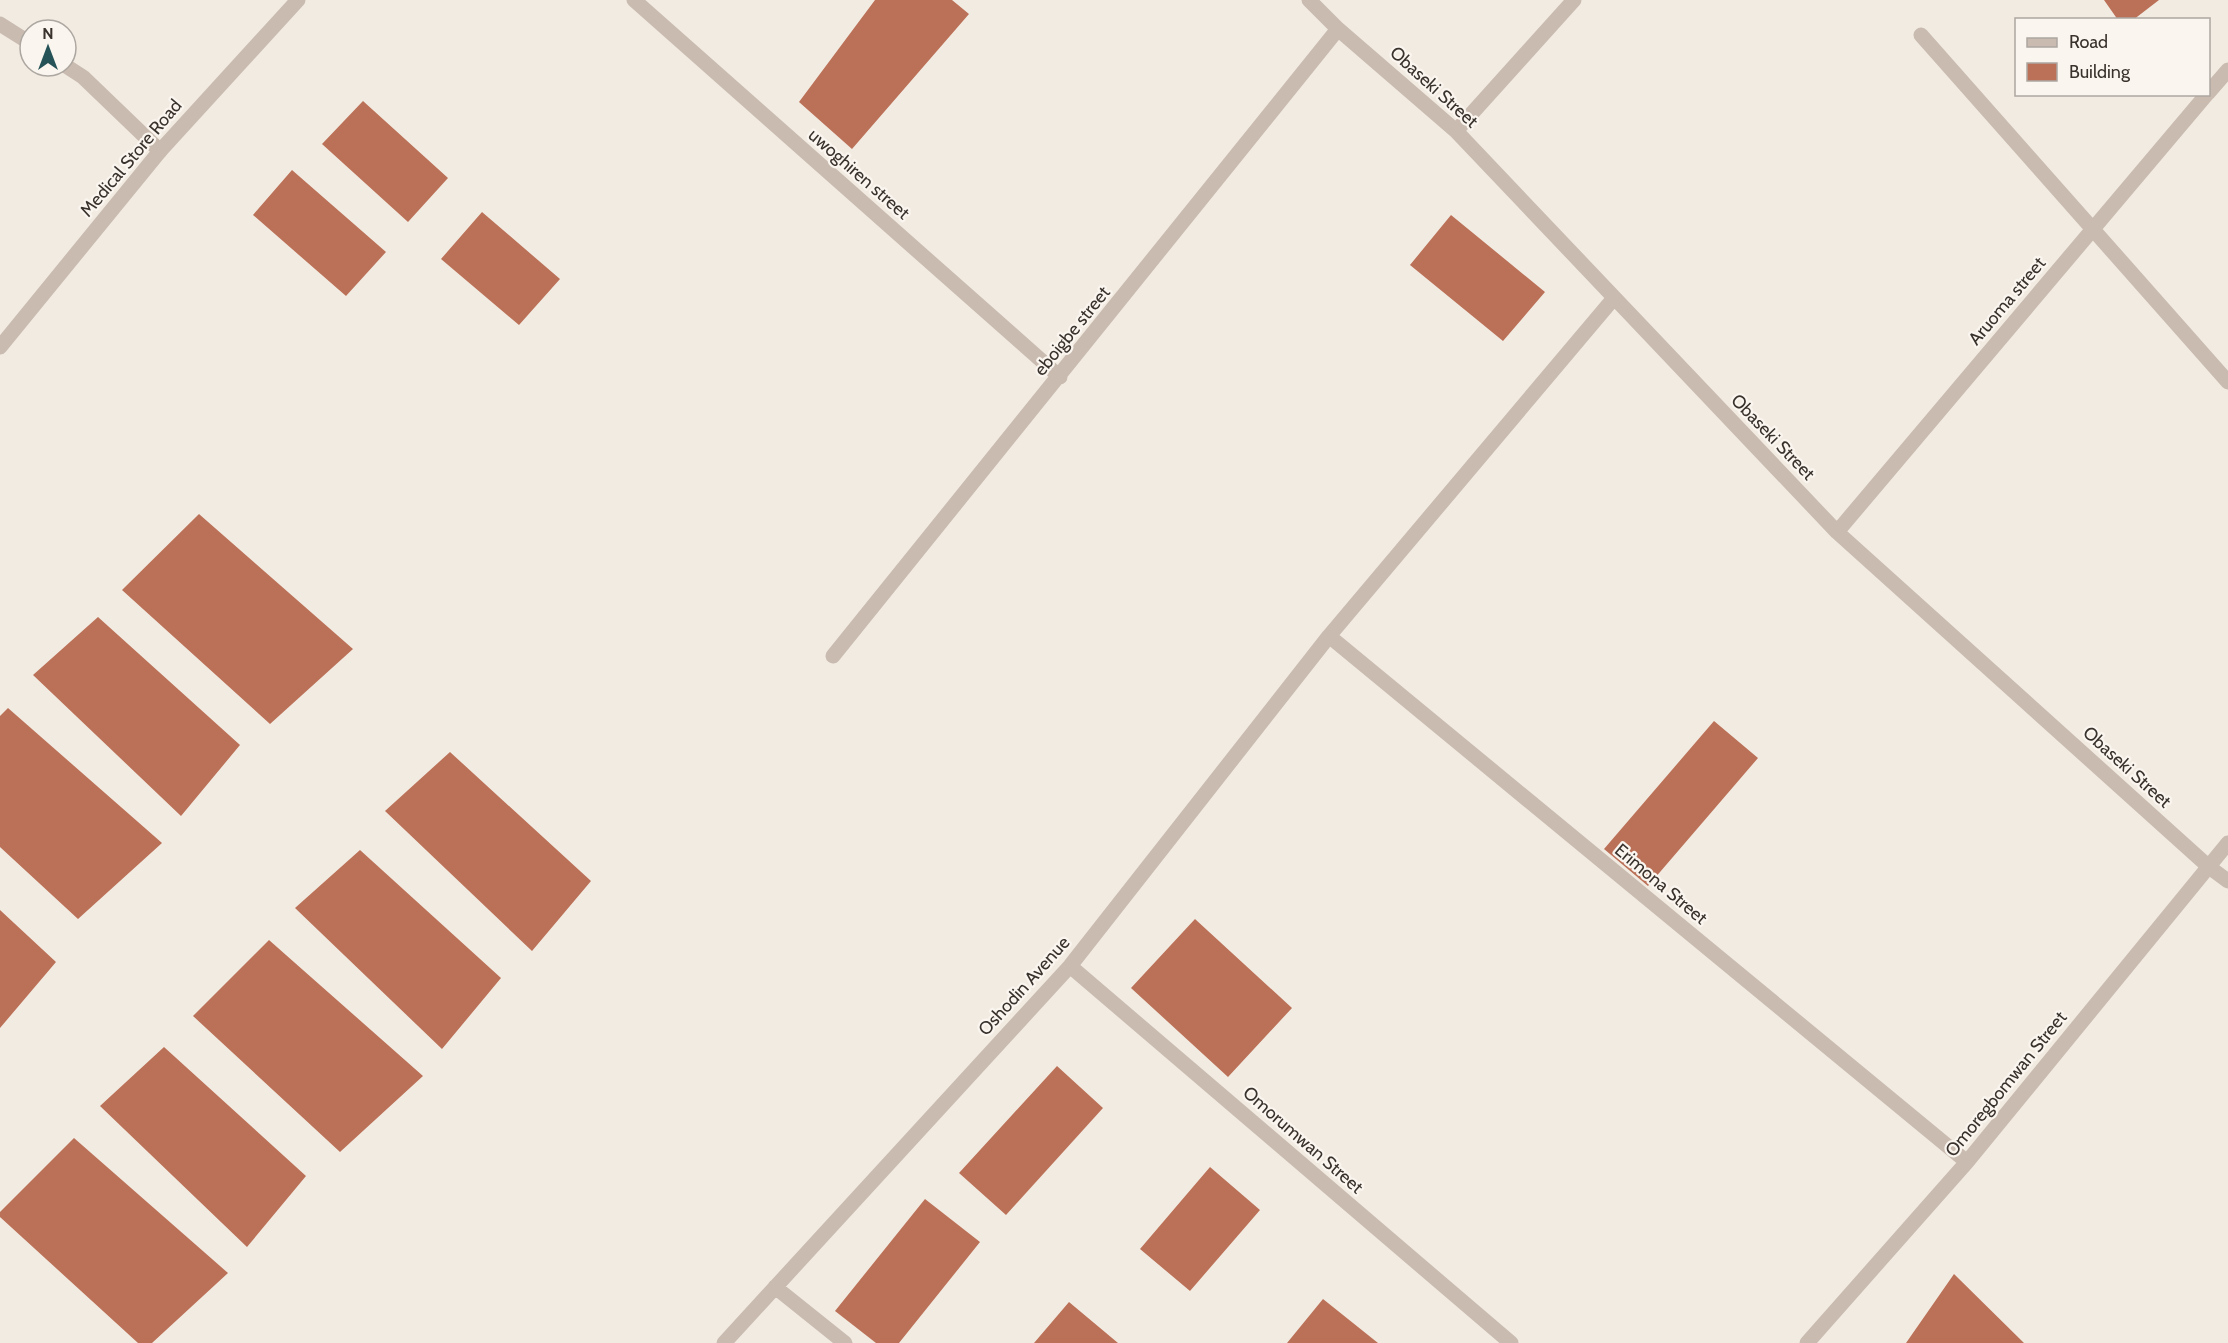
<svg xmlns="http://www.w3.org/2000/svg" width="2228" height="1343" viewBox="0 0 2228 1343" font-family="Cabin,sans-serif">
<rect width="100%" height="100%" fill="#f2ebe2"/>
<path fill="#bb7157" d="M875,0H952L969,14L852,149L799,102Z
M2104,0H2159L2133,20H2118Z
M363,101L448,178L408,222L322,144Z
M292,170L386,252L346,296L253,215Z
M482,212L560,279L519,325L441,259Z
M1451,215L1545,292L1503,341L1410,265Z
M199,514L353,649L270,724L122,590Z
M98,617L240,745L181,816L33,675Z
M8,708L162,843L78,919L0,847V716Z
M1714,721L1758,758L1648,886L1604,849Z
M450,752L591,881L532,951L385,811Z
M360,850L501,978L442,1049L295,908Z
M0,910L56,962L0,1028Z
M1195,919L1292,1008L1228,1077L1131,988Z
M269,940L423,1076L340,1152L193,1016Z
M164,1047L306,1176L247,1247L100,1106Z
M1057,1066L1103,1108L1006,1215L959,1173Z
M74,1138L228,1273L152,1343H138L0,1217V1212Z
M1210,1167L1260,1210L1190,1291L1140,1249Z
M925,1199L980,1242L899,1343H876L835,1311Z
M1954,1274L2024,1343H1906Z
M1323,1299L1378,1343H1287Z
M1069,1302L1118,1343H1034Z"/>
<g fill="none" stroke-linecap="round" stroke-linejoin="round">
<path stroke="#c9bbaf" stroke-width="15" d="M634,0L1060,377
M1309,0L1338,29L1456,131L1837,532L2209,867L2228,881
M0,24L30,43
M1921,35L2228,382
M66,66L83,77L160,151
M2208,93L2228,70
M1456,131L1574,0
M1837,532L2207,94
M1329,636L1967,1162
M833,656L1338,29
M1070,966L1511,1343
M775,1287L845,1343
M724,1343L1070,966L1329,636L1614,298
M1807,1343L1967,1162L2228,843"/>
<path stroke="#c9bbaf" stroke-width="15" d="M0,347L160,151L298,0"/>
</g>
<g text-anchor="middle" stroke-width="4.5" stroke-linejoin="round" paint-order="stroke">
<g font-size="18" fill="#39312c" stroke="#faf5ef">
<text transform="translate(1434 87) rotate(42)" y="6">Obaseki Street</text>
<text transform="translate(131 158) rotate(-50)" y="6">Medical Store Road</text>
<text transform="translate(859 174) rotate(41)" y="6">uwoghiren street</text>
<text transform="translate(2007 301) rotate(-50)" y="6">Aruoma street</text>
<text transform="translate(1072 331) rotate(-51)" y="6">eboigbe street</text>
<text transform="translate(1773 437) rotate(46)" y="6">Obaseki Street</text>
<text transform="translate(2127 767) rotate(42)" y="6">Obaseki Street</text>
<text transform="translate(1661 884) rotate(40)" y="6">Erimona Street</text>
<text transform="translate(1024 986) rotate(-48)" y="6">Oshodin Avenue</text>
<text transform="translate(2006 1084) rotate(-51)" y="6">Omoregbomwan Street</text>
<text transform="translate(1303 1140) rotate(41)" y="6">Omorumwan Street</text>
</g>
</g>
<rect x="2015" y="18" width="195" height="78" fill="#faf5ef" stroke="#ada7a1" stroke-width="1.5"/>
<rect x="2027" y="38" width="30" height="9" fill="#c9bbaf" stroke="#ada7a1" stroke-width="1.5"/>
<text x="2069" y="48" font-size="18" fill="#39312c">Road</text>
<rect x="2027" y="63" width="30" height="18" fill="#bb7157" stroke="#ada7a1" stroke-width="1.5"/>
<text x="2069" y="78" font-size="18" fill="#39312c">Building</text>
<g transform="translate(48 48)"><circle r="28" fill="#faf5ef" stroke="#ada7a1" stroke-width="1.5"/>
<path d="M0-4.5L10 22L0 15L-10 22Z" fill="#255357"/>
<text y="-9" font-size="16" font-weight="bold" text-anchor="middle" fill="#39312c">N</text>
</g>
</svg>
